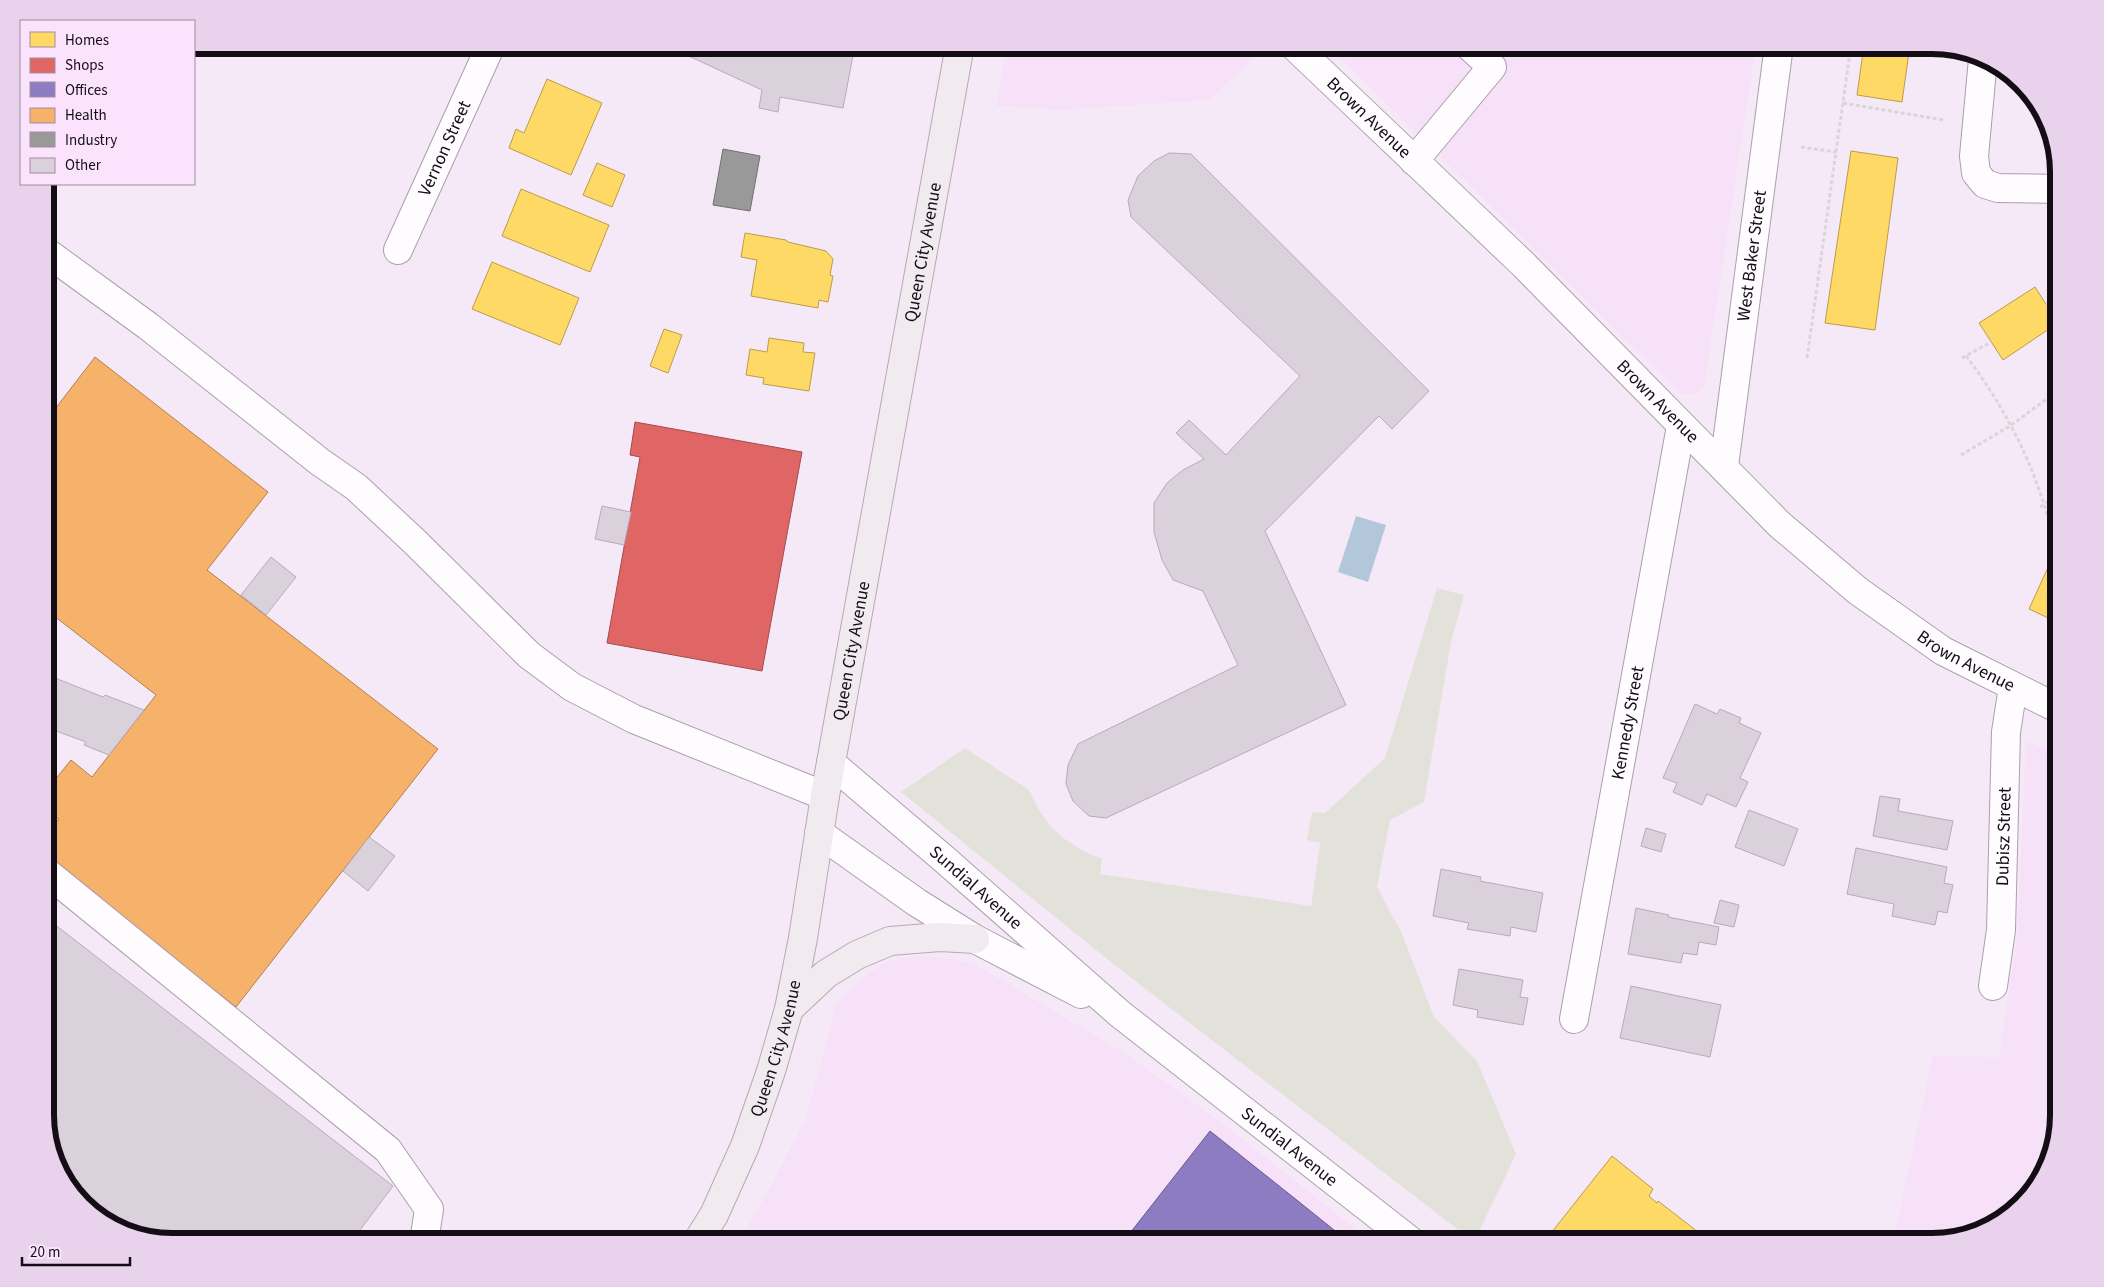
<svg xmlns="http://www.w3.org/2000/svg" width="2104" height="1287" viewBox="0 0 2104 1287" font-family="'Source Sans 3',sans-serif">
<rect width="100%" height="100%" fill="#f6e9f7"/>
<path fill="#f7e1f9" d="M1007,45H1267L1210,100L1062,110L996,106Z
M1327,45H1756L1704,388L1697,393L1681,394Z
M2026,741L2059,755V1116L2042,1179L1996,1225L1933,1242H1893L1933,1056L1999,1057L2017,938Z
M921,956L959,960L985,970L1126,1054L1221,1122L1372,1242H738L765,1197L806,1118L836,1004L863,977L887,961Z"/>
<path fill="#e2e2db" d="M1437,588L1464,595L1451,642L1424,802L1390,820L1377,887L1402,934L1434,1017L1477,1061L1516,1154L1474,1242L1117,967L901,792L965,748L1029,790L1039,810L1051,827L1066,840L1083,851L1102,859L1100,874L1311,906L1320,843L1307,840L1312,812L1325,813L1385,758Z"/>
<path fill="#b3c7db" d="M1356,516L1386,525L1368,582L1338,572Z"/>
<path fill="#ffd966" stroke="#b99c4e" d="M1864,45H1910L1902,102L1857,95Z
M547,79L602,103L571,175L509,148L516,129L524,133Z
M1851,151L1898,158L1875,330L1825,323Z
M597,163L625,175L612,207L583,195Z
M521,189L609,225L590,272L502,236Z
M745,233L786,240L788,242L826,251L833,259L830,275L833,276L828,302L819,300L818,308L751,296L757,260L741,257Z
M492,262L579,298L560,345L472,309Z
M2035,287L2058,323L2003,360L1979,323Z
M664,329L682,335L668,373L650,366Z
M769,338L804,343L803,352L815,353L809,391L763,384L764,378L746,375L750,349L767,352Z
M2056,550L2059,551V623L2029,609Z
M1612,1156L1653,1189L1649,1196L1657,1203L1658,1201L1711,1242H1544Z"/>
<path fill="#e06666" stroke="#a34b4e" d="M635,422L802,452L762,671L607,643L640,457L630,455Z"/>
<path fill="#8e7cc3" stroke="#6a5b8f" d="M1210,1131L1298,1201L1349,1242H1123Z"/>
<path fill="#f6b26b" stroke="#b28052" d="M95,357L268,492L207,570L438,749L236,1007L75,881L45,864V837L59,819L45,809V792L71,760L92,777L156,695L45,609V422Z"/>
<path fill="#999" stroke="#716f72" d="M723,149L760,156L750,211L713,205Z"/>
<path fill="#dbd1dc" stroke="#b6abb7" d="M665,45H855L843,108L780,97L778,112L759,108L762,90Z
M1169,153L1191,154L1429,391L1392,429L1379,416L1265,531L1346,705L1106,818L1089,816L1073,801L1066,784L1068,765L1078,744L1238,665L1203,591L1173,580L1162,560L1154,532V503L1167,483L1183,470L1204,459L1176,433L1189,420L1226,455L1300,376L1131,217L1128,200L1138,176L1154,161Z
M602,506L631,512L624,545L595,539Z
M271,557L296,577L266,615L241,595Z
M45,674L103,697L105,695L144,710L109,755L84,745L86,742L45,727Z
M1695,704L1717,714L1720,709L1741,718L1739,723L1761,733L1740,778L1748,782L1736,807L1707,794L1702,805L1673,792L1677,783L1663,778Z
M1880,796L1900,799L1898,811L1953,821L1947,850L1873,836Z
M1749,810L1798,829L1784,866L1735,847Z
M1646,828L1666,834L1661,852L1641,846Z
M369,837L395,856L368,891L343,871Z
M1856,848L1947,867L1944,883L1953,885L1947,913L1938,911L1935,925L1892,916L1894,904L1847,894Z
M1441,869L1481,877L1480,881L1543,893L1536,932L1511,927L1510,936L1467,929L1469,923L1433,916Z
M1720,900L1739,905L1734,927L1714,923Z
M1636,908L1669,915L1668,917L1719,927L1716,945L1699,942L1697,955L1683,953L1681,963L1628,954Z
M45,917L393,1186L351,1242H172L110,1225L62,1179L45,1123Z
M1459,969L1523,980L1520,997L1528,998L1523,1025L1477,1017L1478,1010L1453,1005Z
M1631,986L1721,1005L1710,1057L1620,1038Z"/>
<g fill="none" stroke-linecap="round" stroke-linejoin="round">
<g stroke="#aa9fab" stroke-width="30">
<g id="minor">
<path id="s1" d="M1293,45L1524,265L1779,524L1858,591L1943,651L2059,709"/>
<path d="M1983,59L1974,156L1976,173L1985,184L1998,188L2059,189"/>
<path d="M1414,161L1492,67L1468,45"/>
<path id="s2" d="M398,250L491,45"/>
<path d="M45,251L148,326L320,462L356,487L415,542L529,655L572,687L634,719L825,796"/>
<path id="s3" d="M1724,466L1779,45"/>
<path id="s4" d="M831,763L944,859L1120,1014L1412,1242"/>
<path d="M819,833L916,902L975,939L1081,994"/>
<path d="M45,871L388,1150L429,1209L424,1242"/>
<path id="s5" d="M1993,986L2001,930L2006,732L2013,687"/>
<path id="s6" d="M1574,1019L1681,426"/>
</g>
</g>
<g stroke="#b8a8b1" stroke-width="30">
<g id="major">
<path d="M789,1009L826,974L857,955L890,941L940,937L975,939"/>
<path id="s7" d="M697,1242L714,1215L745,1146L771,1071L789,1009L803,938L825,796L960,45"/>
</g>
</g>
<path stroke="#d9d5d9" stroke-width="3" stroke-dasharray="4 2.5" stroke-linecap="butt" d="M1843,103L1944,120
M1801,147L1836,152
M2046,305L2059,298
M1966,356C2005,407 2036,467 2051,530
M1807,358L1851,45
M1962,358L1991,342
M1961,455L2010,426L2059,390
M2040,507L2059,495"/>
<use href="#minor" stroke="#fefcfe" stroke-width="28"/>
<use href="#major" stroke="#f1eaee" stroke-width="28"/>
</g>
<g text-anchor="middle" stroke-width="5" stroke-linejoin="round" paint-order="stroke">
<g font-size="18" fill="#150d16" stroke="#fbe3fd">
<text dy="6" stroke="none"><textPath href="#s1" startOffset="105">Brown Avenue</textPath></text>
<text dy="6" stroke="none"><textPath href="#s2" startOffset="112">Vernon Street</textPath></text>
<text dy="6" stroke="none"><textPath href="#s7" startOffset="1020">Queen City Avenue</textPath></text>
<text dy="6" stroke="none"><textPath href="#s3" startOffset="212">West Baker Street</textPath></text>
<text dy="6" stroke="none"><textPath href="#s1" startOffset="510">Brown Avenue</textPath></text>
<text dy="6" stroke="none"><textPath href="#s7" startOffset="615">Queen City Avenue</textPath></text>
<text dy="6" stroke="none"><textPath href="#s1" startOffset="915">Brown Avenue</textPath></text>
<text dy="6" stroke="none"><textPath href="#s6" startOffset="301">Kennedy Street</textPath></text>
<text dy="6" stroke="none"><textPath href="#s5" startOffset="150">Dubisz Street</textPath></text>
<text dy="6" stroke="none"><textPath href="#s4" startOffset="191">Sundial Avenue</textPath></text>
<text dy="6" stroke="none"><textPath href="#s7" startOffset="210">Queen City Avenue</textPath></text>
<text dy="6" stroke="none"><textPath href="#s4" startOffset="598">Sundial Avenue</textPath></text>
</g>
</g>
<path d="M0 0H2104V1287H0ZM172 54H1932A118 118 0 0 1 2050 172V1115A118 118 0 0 1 1932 1233H172A118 118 0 0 1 54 1115V172A118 118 0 0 1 172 54Z" fill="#e9d2eb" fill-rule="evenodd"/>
<path fill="none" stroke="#150d16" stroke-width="6" d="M172 54H1932A118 118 0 0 1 2050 172V1115A118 118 0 0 1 1932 1233H172A118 118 0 0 1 54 1115V172A118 118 0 0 1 172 54Z"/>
<rect x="20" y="20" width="175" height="165" fill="#fbe3fd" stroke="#9f8da1"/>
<rect x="30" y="32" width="25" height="15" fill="#ffd966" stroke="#9f8da1"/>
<text x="65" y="45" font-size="15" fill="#150d16">Homes</text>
<rect x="30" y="58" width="25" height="15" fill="#e06666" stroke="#9f8da1"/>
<text x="65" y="70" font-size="15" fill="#150d16">Shops</text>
<rect x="30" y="82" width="25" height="15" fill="#8e7cc3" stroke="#9f8da1"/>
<text x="65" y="95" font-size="15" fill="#150d16">Offices</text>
<rect x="30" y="108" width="25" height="15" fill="#f6b26b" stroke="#9f8da1"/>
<text x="65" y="120" font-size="15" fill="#150d16">Health</text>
<rect x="30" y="132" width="25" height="15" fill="#999999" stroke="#9f8da1"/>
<text x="65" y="145" font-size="15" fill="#150d16">Industry</text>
<rect x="30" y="158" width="25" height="15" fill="#dbd1dc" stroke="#9f8da1"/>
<text x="65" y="170" font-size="15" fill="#150d16">Other</text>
<path d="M22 1257v8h108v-8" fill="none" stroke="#150d16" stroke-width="2.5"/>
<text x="30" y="1257" font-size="15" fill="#150d16" stroke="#fbe3fd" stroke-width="4" paint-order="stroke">20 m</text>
</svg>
